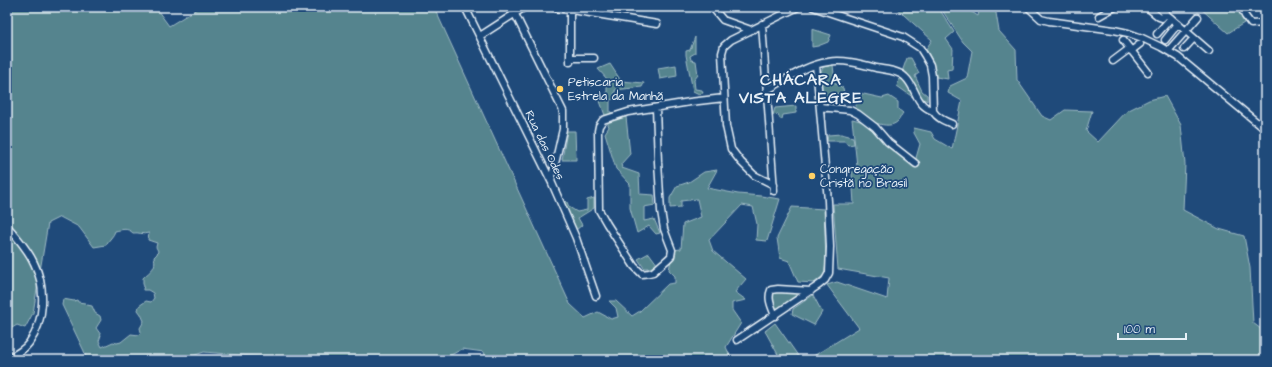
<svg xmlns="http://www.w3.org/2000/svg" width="1272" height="367" viewBox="0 0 1272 367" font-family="'Architects Daughter',sans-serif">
<rect width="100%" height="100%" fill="#1f4a7a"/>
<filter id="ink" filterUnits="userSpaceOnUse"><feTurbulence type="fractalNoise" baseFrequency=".025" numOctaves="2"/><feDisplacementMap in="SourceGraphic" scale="8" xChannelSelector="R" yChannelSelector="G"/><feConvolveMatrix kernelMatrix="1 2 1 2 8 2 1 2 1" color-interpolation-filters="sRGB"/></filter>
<g filter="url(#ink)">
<path fill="#54848e" stroke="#9ebac3" d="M7,7H155L169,26L200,7H434L570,304L585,318L598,312L611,319L618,317L616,308L609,301H616L632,316L640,311L668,284L675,283V276L669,270L673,250L681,249L683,224L701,217L697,199L681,201V207L670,208V198L677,186L689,182L704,172L717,170L707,188L738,194L761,196L780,199L767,241L756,240L757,224L753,207L742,205L709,240L713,251L746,279L735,292L746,300L732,303V310L741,323L726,347L732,360H487L484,352L462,349L442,360H299L204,352L181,360H85L86,357L84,351L62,305L63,299L74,301L77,300L78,302L85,303L87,305L92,306L95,313L100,316L101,320L96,328L101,335L99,341L102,347L113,342L117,343L121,342L131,334L139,335L141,332L140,328L144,321L141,314L138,310L139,306L146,301L151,302L154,298L153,293L148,290H143V289L144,286L143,284V278C151,270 157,268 154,257L157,254L158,251L156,247L157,243L148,240L149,233C142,235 139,232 133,233C127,227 121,230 115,231C114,236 108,240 106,245L94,247L79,227L60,217L48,223L33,313L25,328L17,325L7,331Z
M895,7H938L954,32L946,39L953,49L952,69L947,70L948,79L936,77L933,62L926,49L932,40Z
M940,7H964L978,16L980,7H995L999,31L1016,50L1017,80L1042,116L1051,120L1065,110L1092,111L1086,131L1098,142L1127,111L1149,100L1165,96L1181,125L1185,164L1183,210L1219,229L1244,236L1250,268L1253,323L1265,332V360H807L859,328L827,285L837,282L887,299L889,278L838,269L833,204H854L852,173L857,166L852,119C873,123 875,132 890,145C899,152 909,159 918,166L916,158L920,144L914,133V128L931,132L935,139L952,149L962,101L948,93L950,86L967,78L972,51L963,42Z
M1199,7H1238L1244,23L1228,33Z
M812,29L831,35L828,42L818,46L812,47Z
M695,37V53L690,56L691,60L696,61L698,75L694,80L695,89L702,90L703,93L699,94L693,91L686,55V51L690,50Z
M907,58H911L919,73L915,76L922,91L927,95V101L921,97L914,98L897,86Z
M610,64L621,81L644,83L642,87L615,90V98L610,100V112L626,117L630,154L621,164L622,168L639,174L640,194L654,195L655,205L644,207V221L654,219L660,233L656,234L649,226L637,233L630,208V184L616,169L605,133L609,127L600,101L607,95V79L598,69Z
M676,65L677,76L660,79L658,68Z
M833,65L835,83L843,88L844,93L835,94V107L826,106C823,94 817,78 823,67Z
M859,93L882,98L889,96L898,102V109L903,113C901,115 900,119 898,121C888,132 864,118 854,114Z
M796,106V113L783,115L782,119H780L778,114L773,115L775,108Z
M567,131H575L576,160H562Z
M841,134L853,137L854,144L848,145L845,141H827L828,135Z
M594,198V208L578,218L582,225L576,230L561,200L567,202L569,207L577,212L587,210V200Z
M792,207L824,209L826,263L824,275L814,283L798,282L789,261L780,258L777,238Z
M649,253L657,264L650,268H644L638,259Z
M771,290L811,291L775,316Z
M813,295L822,312L814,325L792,314L793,309Z
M775,323L801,360H781L765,331Z"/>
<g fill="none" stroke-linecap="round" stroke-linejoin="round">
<g stroke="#e8f1f8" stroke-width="9">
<path id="minor" d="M465,7L551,181L576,238L596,296
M553,7L559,9L572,10L657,24
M712,7L723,20L751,30
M813,7L903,37L920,48L925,56L930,65L932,76L933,111
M1028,7L1041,19L1049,21L1114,30L1128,33L1142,38L1161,47L1178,57L1265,129
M1147,7L1159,17L1162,18L1166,14
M1158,7L1194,38L1184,49
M1241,7L1245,16L1251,24L1265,23
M570,10V62
M515,14L563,111V129L551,181
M1099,16L1115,7
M762,24L774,191
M1157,34L1171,18
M480,36L525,7
M1194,38L1209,51
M1123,40L1148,72
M1165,40L1178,24
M1131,51L1140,44
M1168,51L1198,17
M570,58H594
M1113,61L1129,49
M767,90C786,80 805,65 828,62C843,59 861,64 876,68C885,70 898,70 905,77C917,88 914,104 933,111
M820,107L850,110L858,114L875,127L888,142L916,164
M656,108L658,162L661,211L664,229L672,250L671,256L668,259L653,272L649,273L642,274L634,266L607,224L599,210L598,131L599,126L603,120L628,112L690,102L724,98
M933,111C937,118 944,121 952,124
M774,185L754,175L741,162L731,149L726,126L722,53L724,46L731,40L798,7
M7,226C17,237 28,250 34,263C46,287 45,321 29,343C24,350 15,355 7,359
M775,316C772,307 767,299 771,290L778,289L811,291
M737,340L819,285L825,280L829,273L830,247L828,201L816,65"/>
</g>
<use href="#minor" stroke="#1f4a7a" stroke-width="6"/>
</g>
</g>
<g fill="#ffd166" stroke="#1f4a7a" stroke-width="1.5">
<circle cx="560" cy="89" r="4"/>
<circle cx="812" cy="176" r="4"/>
</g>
<g text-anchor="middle" stroke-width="3.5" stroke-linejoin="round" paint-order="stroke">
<g font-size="12" fill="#e8f1f8" stroke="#1f4a7a" text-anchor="start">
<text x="568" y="86">Petiscaria<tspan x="568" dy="14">Estrela da Manhã</tspan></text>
<text x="820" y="173">Congregação<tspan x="820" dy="14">Cristã no Brasil</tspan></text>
</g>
<g font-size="12" fill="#e8f1f8" stroke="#1f4a7a">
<text transform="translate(545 145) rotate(64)" y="4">Rua das Odes</text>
</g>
<g font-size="16" font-weight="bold" letter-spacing="1" fill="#e8f1f8" stroke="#1f4a7a">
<text x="801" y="85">CHÁCARA<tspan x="801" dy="18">VISTA ALEGRE</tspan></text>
</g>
</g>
<rect width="1272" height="367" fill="none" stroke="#1f4a7a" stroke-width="24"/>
<rect x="12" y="12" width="1248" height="343" fill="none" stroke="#e8f1f8" stroke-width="1.5" filter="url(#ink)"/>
<path d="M1118 333v6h68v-6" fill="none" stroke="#e8f1f8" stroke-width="2"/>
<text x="1124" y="333" font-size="12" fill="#e8f1f8" stroke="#1f4a7a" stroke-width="3" paint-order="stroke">100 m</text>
</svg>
